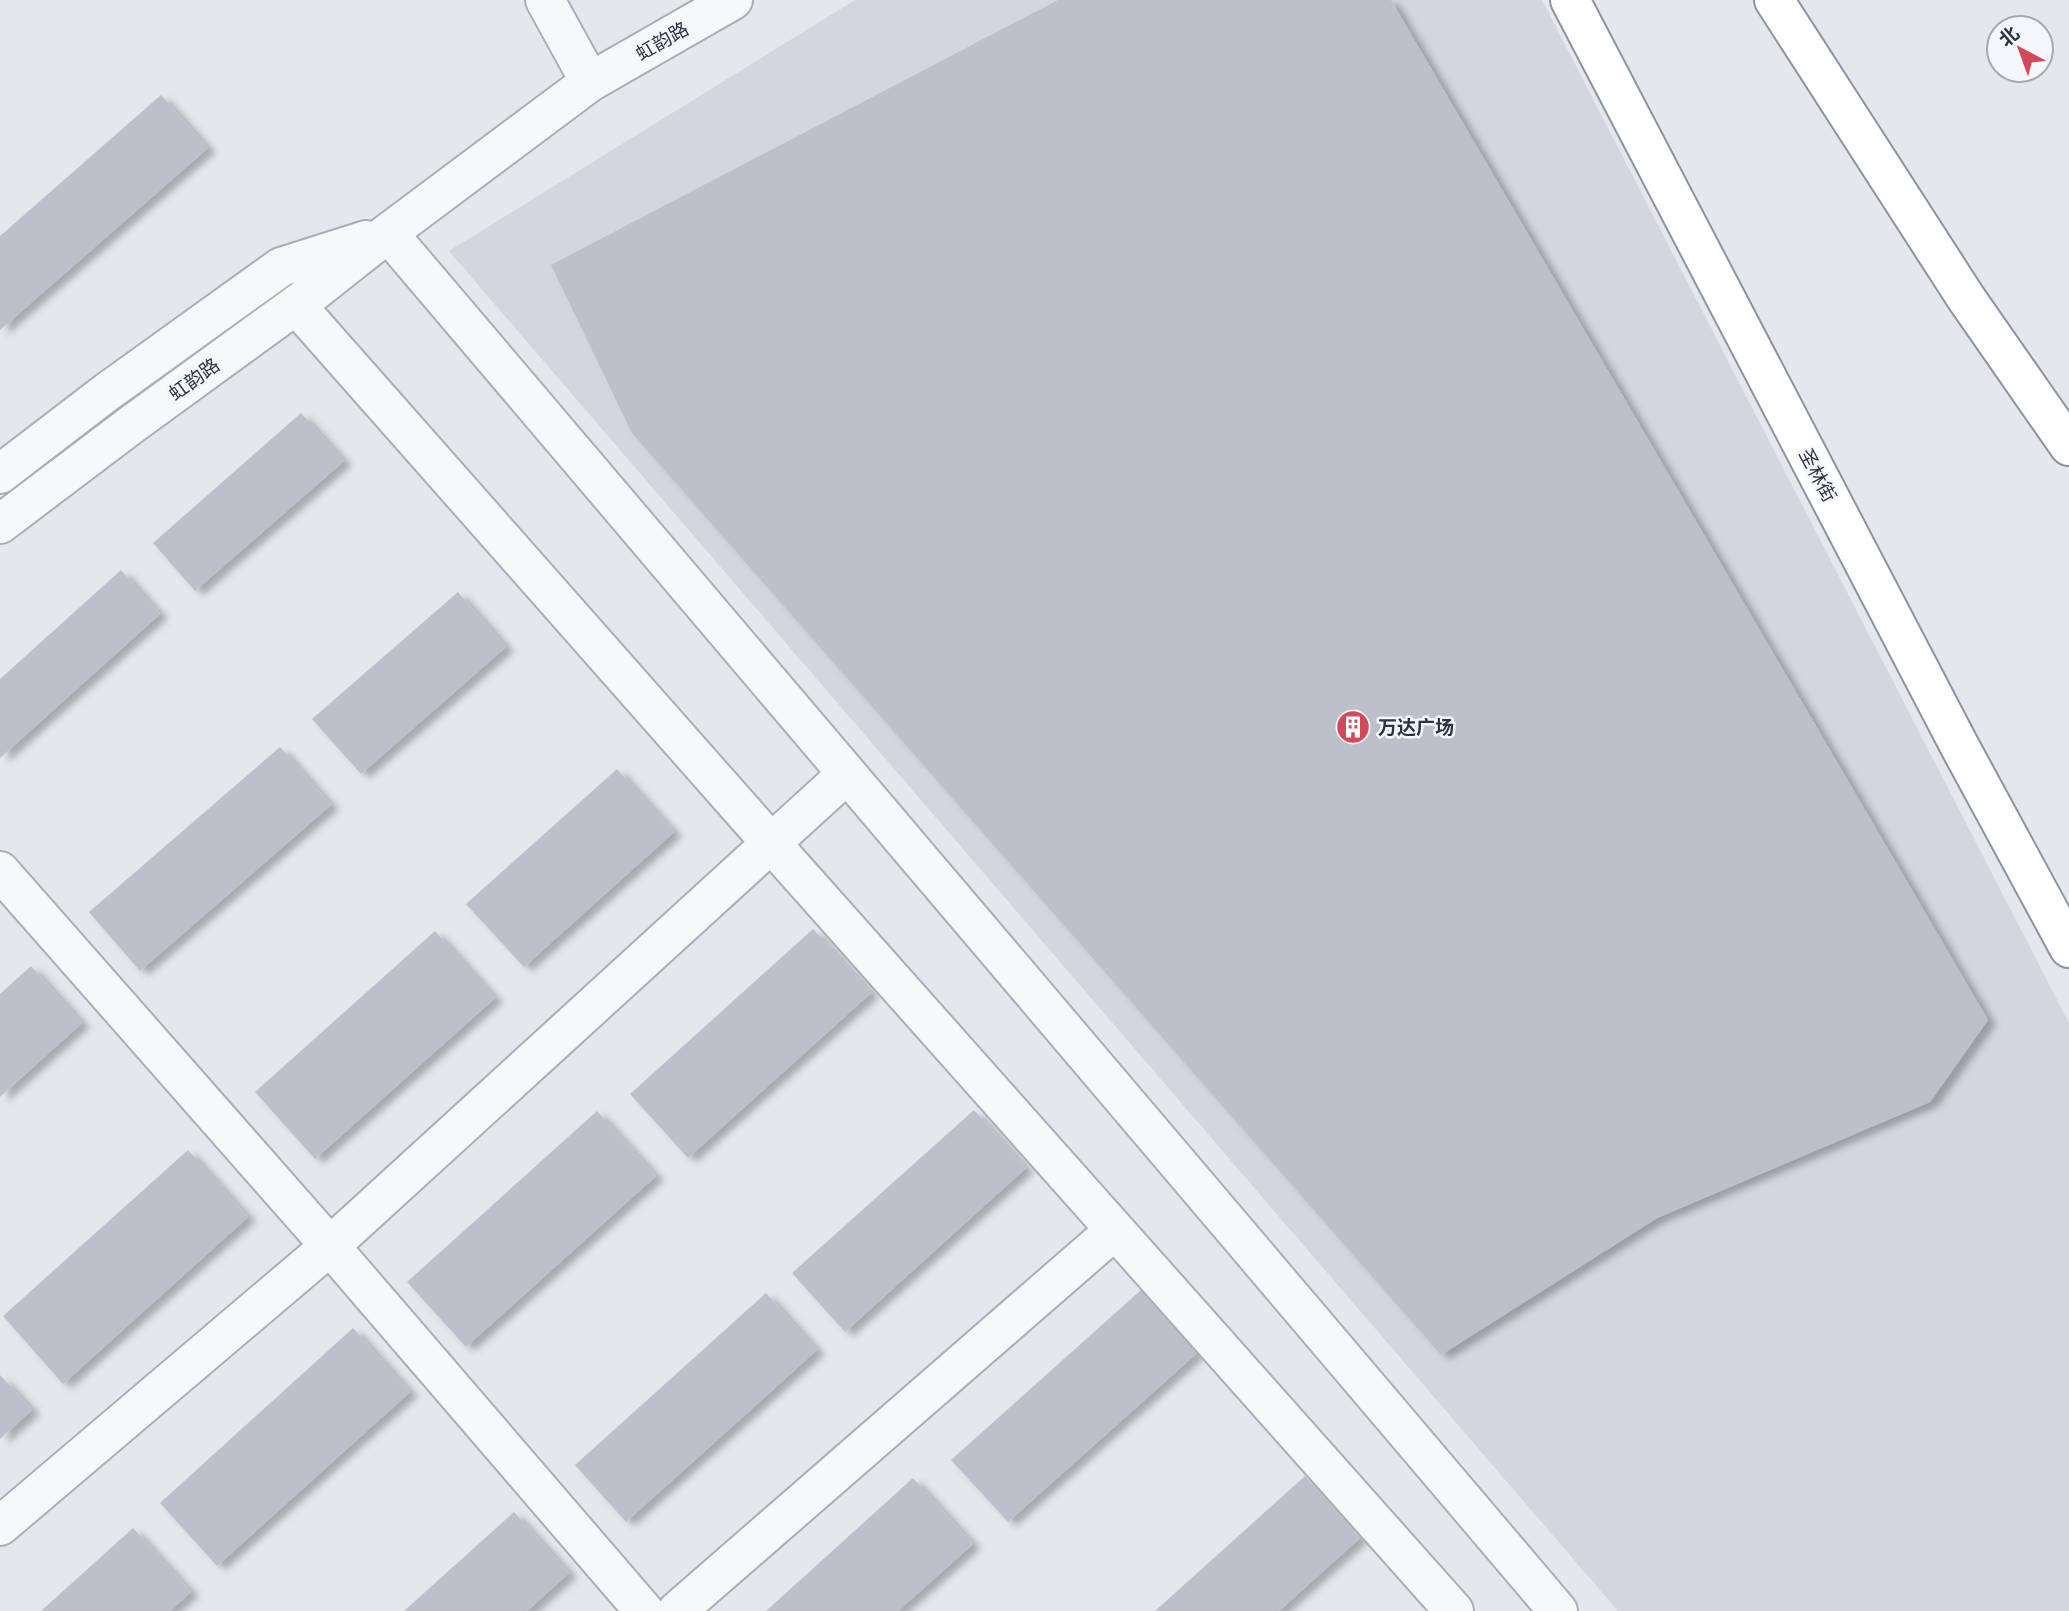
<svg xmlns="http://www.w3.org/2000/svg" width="2069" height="1611" viewBox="0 0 2069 1611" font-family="Raleway,'Noto Sans SC',sans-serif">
<defs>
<filter id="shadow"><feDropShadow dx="8" dy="4.5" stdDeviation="3.5" flood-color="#0004"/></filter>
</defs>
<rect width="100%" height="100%" fill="#e4e7ec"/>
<path fill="#d2d6de" d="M855,0H1542L2069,1023V1611H1618L449,251Z"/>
<path fill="#bbc0ca" filter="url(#shadow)" d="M1058,0H1391L1988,1020L1930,1102L1657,1218L1441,1355L632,433L551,265Z
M161,95L208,148L0,330V236Z
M301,413L344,461L195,591L153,543Z
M121,570L160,614L0,758V679Z
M458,592L506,647L361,774L312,719Z
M280,747L331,805L140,971L89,912Z
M617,769L674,832L524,967L466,904Z
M813,929L871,993L688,1158L630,1094Z
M435,931L495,998L315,1159L255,1092Z
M31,966L82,1023L0,1097V994Z
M974,1110L1026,1168L845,1332L792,1273Z
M597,1111L656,1176L466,1347L407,1282Z
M188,1150L248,1217L63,1384L3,1316Z
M1141,1290L1197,1353L1008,1522L951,1460Z
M766,1293L817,1350L626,1522L575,1465Z
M353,1328L410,1392L217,1566L160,1503Z
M0,1375L32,1410L0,1439Z
M1305,1476L1360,1538L1279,1611H1155Z
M913,1478L973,1544L898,1611H766Z
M514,1512L569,1573L527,1611H404Z
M133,1528L191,1592L170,1611H41Z"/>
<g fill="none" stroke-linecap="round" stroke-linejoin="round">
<g stroke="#a9aeb7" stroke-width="42">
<path id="minor" d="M388,233L1558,1611
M296,305L771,843L1454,1611
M0,871L330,1246L644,1611
M0,1526L330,1246L847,774
M677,1611L1115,1230"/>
</g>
<g stroke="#a9aeb7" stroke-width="42">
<path id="tertiary" d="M545,0L590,82
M0,474L107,392L281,267L366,240
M0,524L131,425L307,297L388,233L590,82L733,0"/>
</g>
<g stroke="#8b94a3" stroke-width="42">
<path id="trunk" d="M1570,0L1959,745L2069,948
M1774,0L1966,298L2069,446"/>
</g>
<use href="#minor" stroke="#f7f8fa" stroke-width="38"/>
<use href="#tertiary" stroke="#f7f8fa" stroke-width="38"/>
<use href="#trunk" stroke="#fff" stroke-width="38"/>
</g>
<defs>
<g id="building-disc" transform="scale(1.75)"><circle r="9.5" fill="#d1495b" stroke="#f4f6f9"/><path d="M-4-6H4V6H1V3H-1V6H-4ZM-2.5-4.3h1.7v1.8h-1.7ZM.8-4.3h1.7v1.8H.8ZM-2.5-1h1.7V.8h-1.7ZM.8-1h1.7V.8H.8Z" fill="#fff"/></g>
</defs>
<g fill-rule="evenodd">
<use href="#building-disc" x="1353" y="727"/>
</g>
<g text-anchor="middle" stroke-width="5" stroke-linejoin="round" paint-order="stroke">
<g font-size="19" fill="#2b3445" stroke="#f4f6f9">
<text transform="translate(662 41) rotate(-30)" y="7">虹韵路</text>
<text transform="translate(194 379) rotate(-36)" y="7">虹韵路</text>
<text transform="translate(1818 475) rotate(62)" y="7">圣林街</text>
</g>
<g font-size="19" font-weight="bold" fill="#2b3445" stroke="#f4f6f9" text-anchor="start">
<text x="1378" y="734">万达广场</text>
</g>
</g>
<g transform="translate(2020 49) rotate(319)"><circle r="33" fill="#f4f6f9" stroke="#a4a8b1" stroke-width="2"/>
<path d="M0-5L12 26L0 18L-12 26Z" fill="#d1495b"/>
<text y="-10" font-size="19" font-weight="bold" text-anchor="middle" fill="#2b3445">北</text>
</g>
</svg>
